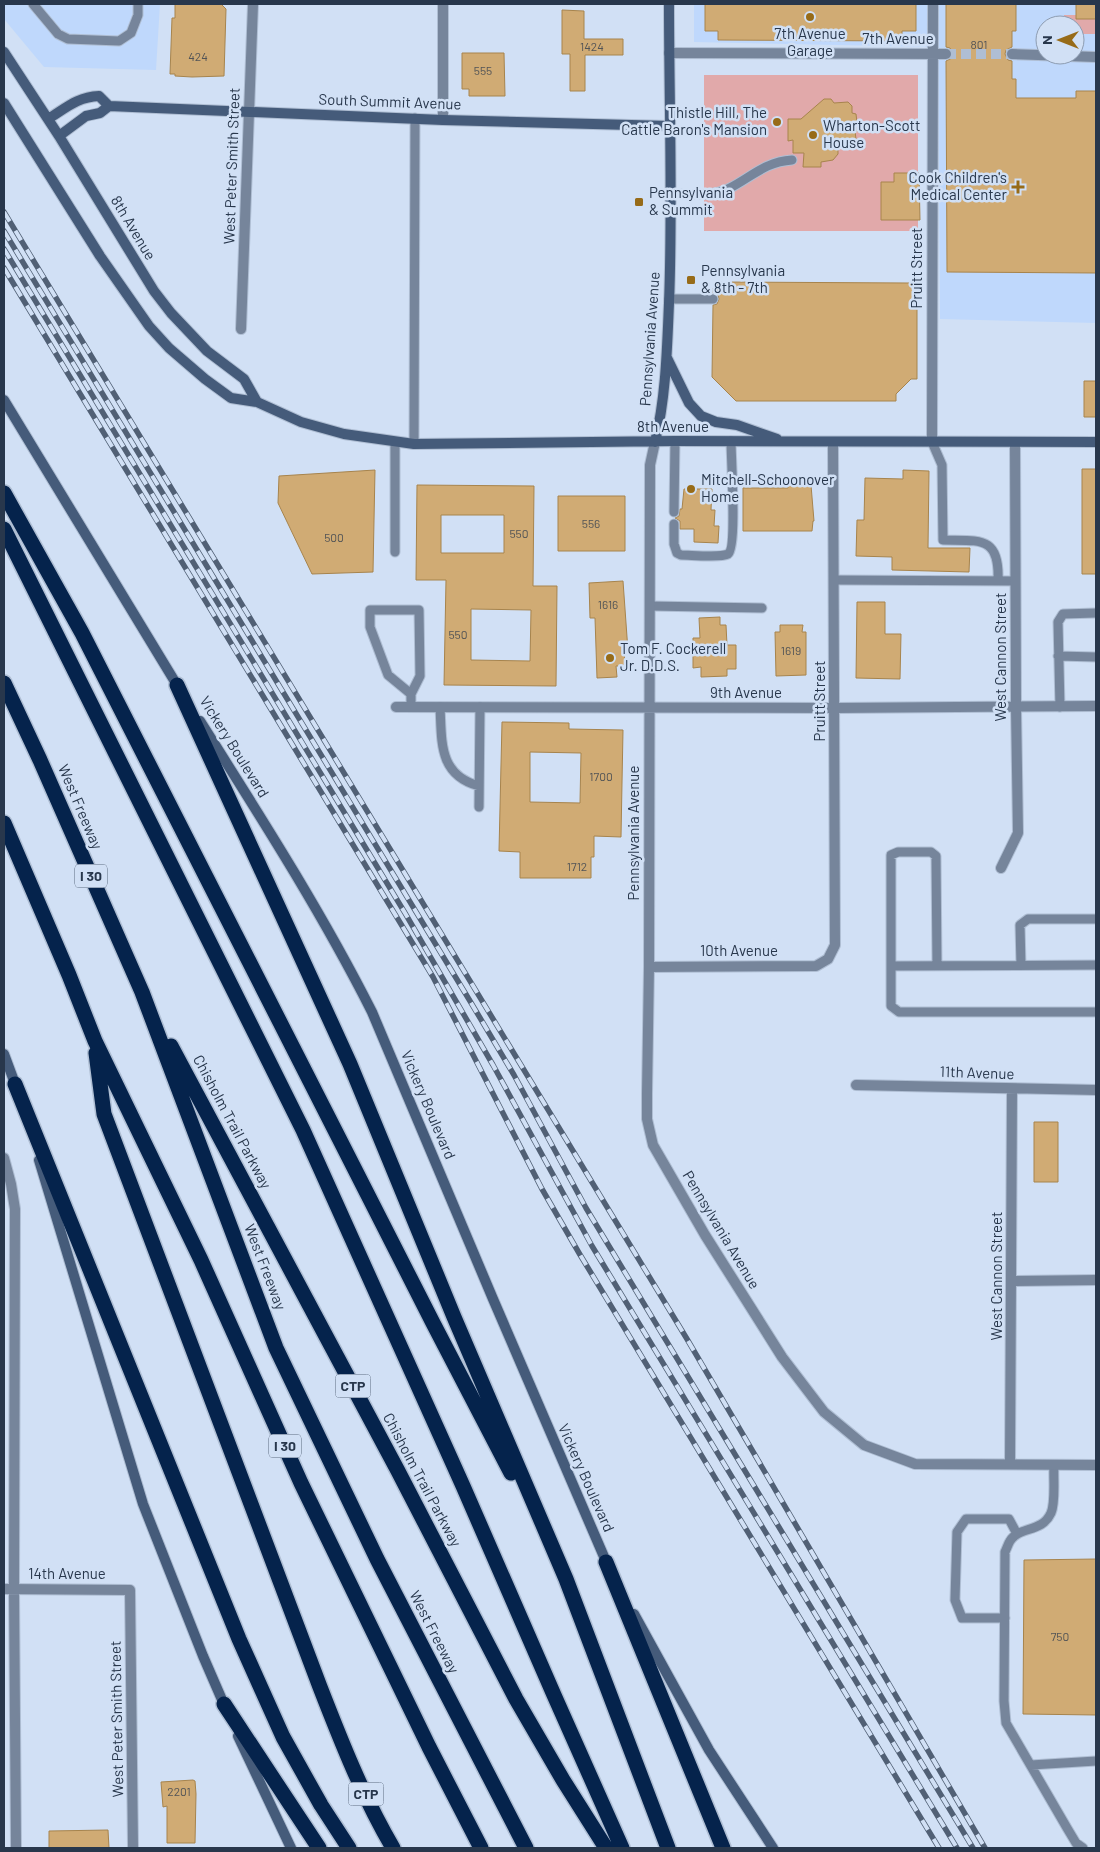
<svg xmlns="http://www.w3.org/2000/svg" width="1100" height="1852" viewBox="0 0 1100 1852" font-family="Barlow,sans-serif">
<rect width="100%" height="100%" fill="#d1e0f5"/>
<path fill="#bfd8fc" fill-rule="evenodd" d="M4,4H160L156,70L44,67L4,19Z
M694,4H1096V323L940,319L938,47L694,42ZM1045,25H1075V55H1045Z"/>
<path fill="#e1a9aa" d="M1064,15H1076L1077,19H1096V34H1075V25H1064Z
M704,75H918V231H704Z"/>
<path fill="#d0ab74" stroke="#a7844d" fill-rule="evenodd" d="M175,4H221L226,9L224,76L192,77L175,76V74H170L172,18H175Z
M705,4H916V31H902V41L718,40V31H705Z
M946,4H1016V31H1012V47L1006,50L1005,54L1008,60L1012,61V79H1016V98H1076V91H1096V273L947,272L946,61L952,58L953,54L950,48L946,47Z
M1076,4H1096V19H1076Z
M562,10L584,11V39H623V55H585V91H570V54H562Z
M462,53H504L505,96H469V89H462Z
M824,99H831L834,103L848,102L852,106V113L856,114L858,131H855L856,139L838,140V154L833,160L821,162V167H803L804,153H793V140L788,141V119H801Z
M894,173H919L920,220H881V182H894Z
M721,282L909,283L914,287L917,296V379H911L896,394V401H736L712,377L713,305L717,304L719,299L718,295L713,293V288Z
M1084,381H1096V417H1084Z
M1082,469H1096V574H1082Z
M375,470L373,572L312,574L278,503L279,476Z
M903,470L929,471L928,548H970L969,572L892,570V557L856,556L857,520H864L865,478L903,479Z
M417,485L534,486L533,586H557L556,686L444,685L446,580H416ZM441,515H504V553H441ZM471,609L531,610L530,661L471,660Z
M811,485L814,521H813L812,531H743V488H788V486Z
M684,489H712L711,510H715L714,526H719L718,543L694,542V529H680V521L675,518L679,516L680,509H682Z
M558,496H625V551H558Z
M623,581L628,651H624L625,666H616L617,677L597,678L595,618H590L589,583Z
M857,602H885V634H901L900,679L856,678Z
M720,617V625H726L727,645H736V669H727V676L701,677V667L693,668V638H700L699,618Z
M780,625H803L802,632H806V675L776,676L775,632H780Z
M502,722L569,723V729L623,730L621,837L594,836V857H591V878H520V852L499,851ZM530,752L581,753L580,803L530,802Z
M1034,1122H1058V1182H1034Z
M1096,1559V1715L1023,1714L1024,1560Z
M193,1780L195,1781L196,1794L195,1843H167V1806L163,1807L161,1782Z
M108,1830L109,1848H49V1831Z"/>
<g fill="none" stroke-linecap="round" stroke-linejoin="round">
<path stroke="#afbed3" stroke-width="10" stroke-dasharray="10 5" stroke-linecap="butt" d="M946,54H1012"/>
<g stroke="#afbed3" stroke-width="11">
<path id="lane" d="M33,4L58,34L68,39L119,41L131,33L138,15V4
M670,194C689,194 711,197 728,189C752,177 764,162 792,160
M669,299H713
M932,442L942,465L943,540C979,541 1000,535 998,581
M414,444L415,118
M674,512L675,441
M674,524V544L677,553L681,555C691,555 721,558 728,554C737,548 731,456 731,441
M395,552V442
M834,580L1015,581
M650,606L762,608
M1058,656L1096,657
M411,694L388,675L370,627V610H419L420,676L411,694V706
M440,707C442,741 438,775 479,786
M1060,707L1058,622L1063,614L1096,613
M479,807L480,707
M937,965L936,856L931,852H898L891,855V1006L899,1012H1096
M1021,965L1020,925L1028,919H1096
M891,966L1096,965
M1054,1465C1053,1478 1056,1502 1051,1513C1042,1533 1019,1526 1010,1541C1008,1544 1007,1548 1005,1552L1004,1701L1006,1723L1067,1828L1076,1843L1083,1848
M1005,1618H962L955,1600L957,1532L966,1519H1009L1017,1534
M1031,1765L1096,1761"/>
</g>
<g stroke="#afbed3" stroke-width="12">
<path id="street" d="M443,4V120
M669,53L946,54
M1012,54L1096,57
M241,329L253,4
M655,442L650,465L649,967L647,1094V1119L653,1145L705,1235L782,1357L824,1412L864,1445L915,1464L1096,1465
M932,442L933,4
M396,707L835,708L1096,706
M1001,868L1018,833L1016,707L1015,442
M649,967L816,966L828,959L835,945L833,442
M856,1085L1096,1090
M4,1158L11,1184L15,1209L14,1589L16,1848
M1012,1281L1096,1280
M1010,1464L1012,1089
M4,1589L130,1590L133,1848"/>
</g>
<g stroke="#afbed3" stroke-width="12">
<path id="secondary" d="M4,52L59,136L154,291L171,313L207,351L244,379L257,402
M4,103L100,256L149,326L169,348L205,379L231,398L257,402L301,422L344,434L414,444L675,441L1096,442
M48,119C66,108 77,97 99,96L109,106
M59,136L86,116L100,113L109,106L443,120L669,126
M667,358L689,403L701,416L716,422L737,425L777,439
M4,400L180,690
M655,442C666,397 667,349 669,303C673,203 669,103 669,4
M200,721C260,816 321,911 372,1012L493,1299L608,1566
M4,1054L17,1089
M39,1160L143,1504L203,1656L226,1709
M634,1614L709,1750L773,1848
M238,1736L291,1848"/>
</g>
<g stroke="#afbed3" stroke-width="18">
<path id="highway" d="M4,493L82,633L433,1323L511,1473
M4,529L303,1130L463,1486L554,1695L622,1848
M4,683L40,760L142,992L276,1348L377,1559L526,1848
M177,685L350,1064L454,1317L566,1579L668,1848
M4,823L69,975L95,1041L201,1260L301,1483L429,1747L481,1848
M171,1046L398,1471L516,1699L563,1780L606,1848
M96,1053L104,1114L320,1687C341,1741 363,1797 393,1848
M15,1084L239,1639L283,1737L321,1805L349,1848
M606,1562L723,1848
M224,1704L319,1848"/>
</g>
<use href="#lane" stroke="#76859b" stroke-width="9"/>
<use href="#street" stroke="#76859b" stroke-width="10"/>
<use href="#secondary" stroke="#455b7a" stroke-width="10"/>
<use href="#highway" stroke="#05234c" stroke-width="15"/>
<g stroke="#516075" stroke-width="5.5">
<path id="rail" d="M4,212L687,1339L985,1848
M4,231L470,1001L514,1075L586,1208L973,1848
M4,249L405,913L493,1065L592,1246L957,1848
M4,268L433,977L542,1189L579,1253L939,1848"/>
</g>
<use href="#rail" stroke="#d1e0f5" stroke-width="4" stroke-dasharray="11" stroke-linecap="butt"/>
</g>
<g fill="#976b18" stroke="#d1e0f5" stroke-width="2">
<circle cx="810" cy="17" r="5"/>
<circle cx="777" cy="122" r="5"/>
<circle cx="813" cy="135" r="5"/>
<path d="M1015.5 179.5h5v5h5v5h-5v5h-5v-5h-5v-5h5z"/>
<rect x="634" y="197" width="10" height="10" rx="2.5"/>
<rect x="686" y="275" width="10" height="10" rx="2.5"/>
<circle cx="691" cy="489" r="5"/>
<circle cx="610" cy="658" r="5"/>
</g>
<g text-anchor="middle" stroke-width="5" stroke-linejoin="round" paint-order="stroke">
<g font-size="12" fill="#525456">
<text x="979" y="49">801</text>
<text x="592" y="51">1424</text>
<text x="198" y="61">424</text>
<text x="483" y="75">555</text>
<text x="591" y="528">556</text>
<text x="519" y="538">550</text>
<text x="334" y="542">500</text>
<text x="608" y="609">1616</text>
<text x="458" y="639">550</text>
<text x="791" y="655">1619</text>
<text x="601" y="781">1700</text>
<text x="577" y="871">1712</text>
<text x="1060" y="1641">750</text>
<text x="179" y="1796">2201</text>
</g>
<g fill="#d1e0f5" stroke="#5b6a7f" stroke-width="1">
<rect x="75" y="864.5" width="32" height="23" rx="4"/>
<rect x="335.5" y="1374.5" width="35" height="23" rx="4"/>
<rect x="269" y="1434.5" width="32" height="23" rx="4"/>
<rect x="348.5" y="1782.5" width="35" height="23" rx="4"/>
</g>
<g font-size="14" font-weight="bold" fill="#28374c">
<text x="91" y="881">I 30</text>
<text x="353" y="1391">CTP</text>
<text x="285" y="1451">I 30</text>
<text x="366" y="1799">CTP</text>
</g>
<g font-size="15" fill="#28374c" stroke="#d1e0f5" text-anchor="start">
<text x="810" y="39" text-anchor="middle">7th Avenue<tspan x="810" dy="17">Garage</tspan></text>
<text x="767" y="118" text-anchor="end">Thistle Hill, The<tspan x="767" dy="17">Cattle Baron's Mansion</tspan></text>
<text x="823" y="131">Wharton-Scott<tspan x="823" dy="17">House</tspan></text>
<text x="1007" y="183" text-anchor="end">Cook Children's<tspan x="1007" dy="17">Medical Center</tspan></text>
<text x="649" y="198">Pennsylvania<tspan x="649" dy="17">&amp; Summit</tspan></text>
<text x="701" y="276">Pennsylvania<tspan x="701" dy="17">&amp; 8th - 7th</tspan></text>
<text x="701" y="485">Mitchell-Schoonover<tspan x="701" dy="17">Home</tspan></text>
<text x="620" y="654">Tom F. Cockerell<tspan x="620" dy="17">Jr. D.D.S.</tspan></text>
</g>
<g font-size="15" fill="#28374c" stroke="#d1e0f5">
<text x="898" y="44">7th Avenue</text>
<text transform="translate(390 102) rotate(2)" y="5">South Summit Avenue</text>
<text transform="translate(232 166) rotate(-88)" y="5">West Peter Smith Street</text>
<text transform="translate(133 228) rotate(59)" y="5">8th Avenue</text>
<text transform="translate(917 268) rotate(-90)" y="5">Pruitt Street</text>
<text transform="translate(650 339) rotate(-86)" y="5">Pennsylvania Avenue</text>
<text x="673" y="432">8th Avenue</text>
<text transform="translate(1001 657) rotate(-90)" y="5">West Cannon Street</text>
<text x="746" y="698">9th Avenue</text>
<text transform="translate(820 701) rotate(-90)" y="5">Pruitt Street</text>
<text transform="translate(234 747) rotate(58)" y="5">Vickery Boulevard</text>
<text transform="translate(80 807) rotate(67)" y="5">West Freeway</text>
<text transform="translate(634 833) rotate(-90)" y="5">Pennsylvania Avenue</text>
<text x="739" y="956">10th Avenue</text>
<text transform="translate(977 1073) rotate(2)" y="5">11th Avenue</text>
<text transform="translate(428 1105) rotate(67)" y="5">Vickery Boulevard</text>
<text transform="translate(232 1122) rotate(62)" y="5">Chisholm Trail Parkway</text>
<text transform="translate(721 1230) rotate(59)" y="5">Pennsylvania Avenue</text>
<text transform="translate(265 1267) rotate(69)" y="5">West Freeway</text>
<text transform="translate(997 1276) rotate(-90)" y="5">West Cannon Street</text>
<text transform="translate(586 1478) rotate(66)" y="5">Vickery Boulevard</text>
<text transform="translate(422 1480) rotate(62)" y="5">Chisholm Trail Parkway</text>
<text x="67" y="1579">14th Avenue</text>
<text transform="translate(434 1632) rotate(63)" y="5">West Freeway</text>
<text transform="translate(117 1719) rotate(-91)" y="5">West Peter Smith Street</text>
</g>
</g>
<rect width="1100" height="1852" fill="none" stroke="#28374c" stroke-width="10"/>
<g transform="translate(1060 40) rotate(270)"><circle r="24" fill="#d1e0f5" stroke="#8d9cb1"/>
<path d="M0-4L9 19L0 12L-9 19Z" fill="#976b18"/>
<text y="-8" font-size="14" font-weight="bold" text-anchor="middle" fill="#28374c">N</text>
</g>
</svg>
